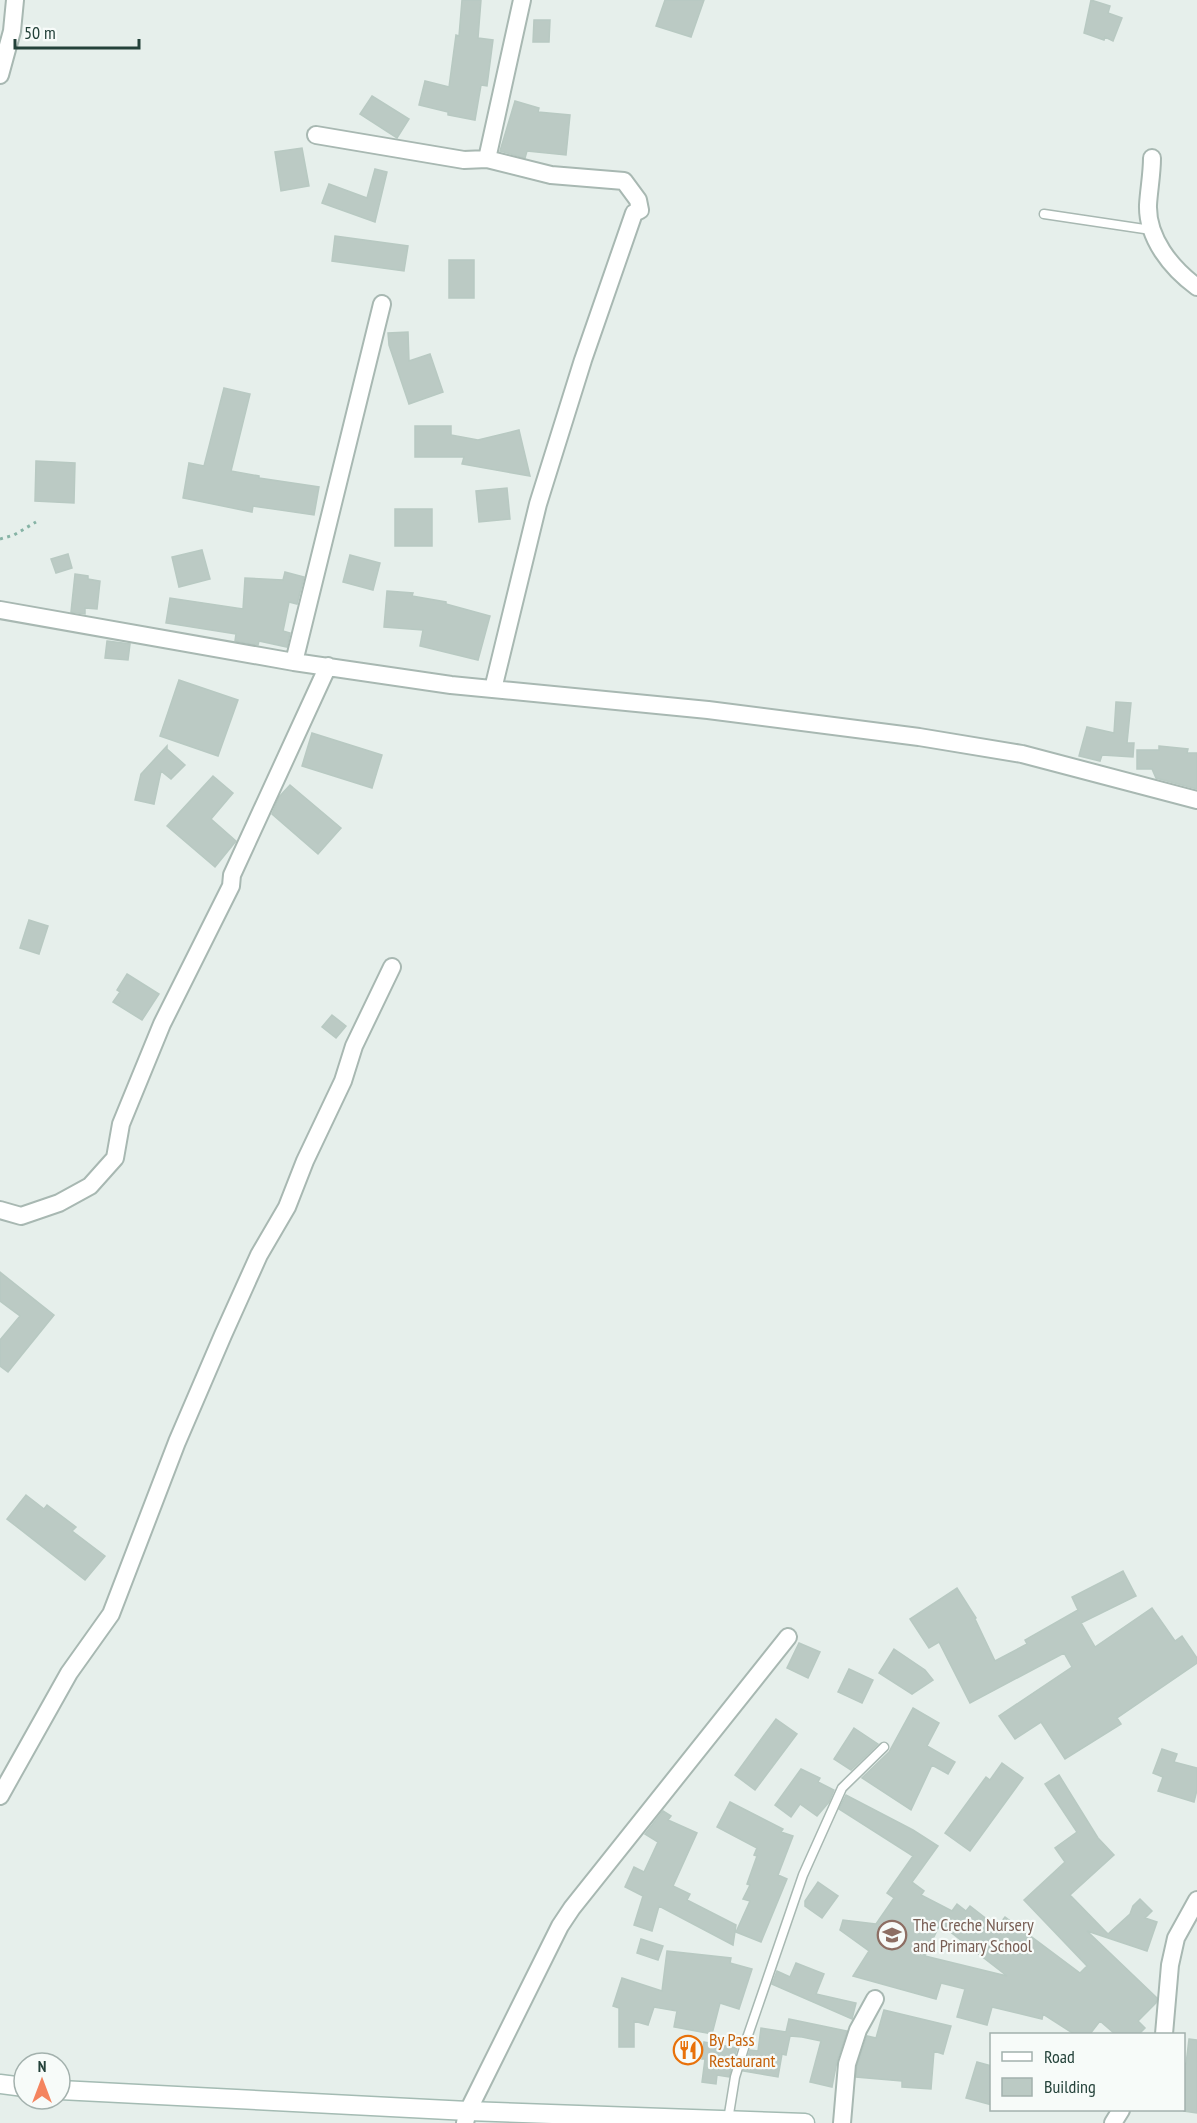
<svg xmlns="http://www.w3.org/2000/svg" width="1197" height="2123" viewBox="0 0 1197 2123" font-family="'PT Sans Narrow',sans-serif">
<rect width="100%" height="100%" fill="#e6efeb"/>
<path fill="#bbcac4" stroke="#b8c9c2" stroke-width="1.5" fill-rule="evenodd" d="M462,0H481L478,38L493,40L487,86L481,85L475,120L448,115V112L419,105L425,81L449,87L456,35L459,36Z
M665,0H704L691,37L656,26Z
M1091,0L1110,6L1108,13L1122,18L1113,41L1105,37L1104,40L1084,33Z
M534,20H550L549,42H533Z
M372,96L409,119L397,138L360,114Z
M515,101L539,108L538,112L570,115L566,155L527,151L525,158L500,151Z
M302,148L309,186L281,191L275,152Z
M375,169L387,172L375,222L322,203L329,184L367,198Z
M335,236L408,246L404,271L332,261Z
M449,260H474V298H449Z
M408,332L409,361L430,354L443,392L409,404L389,345L388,333Z
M224,388L250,394L231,471L259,476V478L319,487L314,515L253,506L252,512L183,498L189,463L204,466Z
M415,426H451V435L478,440L519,430L530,476L462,464L464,457H415Z
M36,461L75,463L74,503L35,501Z
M507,488L510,519L479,522L476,491Z
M395,509H432V546H395Z
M202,550L210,579L179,587L172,557Z
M68,554L72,568L56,573L51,559Z
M350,555L380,563L373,590L343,582Z
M285,572L304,577L297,604L289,602L283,631L290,633L287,647L259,641L258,645L235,641L236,634L166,623L170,598L243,609L245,578L283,580Z
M75,574L88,576V579L100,581L97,609L85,608V614L71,612Z
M387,591L413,593L412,596L446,602V604L490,616L478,660L420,646L423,630L384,627Z
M107,641L130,644L128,660L105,658Z
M179,680L238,700L218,756L160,736Z
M1116,702L1131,703L1127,743H1134L1133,757L1102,755L1100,761L1079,756L1087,727L1114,733Z
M312,733L382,755L372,788L302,766Z
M167,746V749L185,765L171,779L161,771L154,804L135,800L141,774Z
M1159,746L1188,749L1187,753H1197V789L1156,778L1152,769H1137V750H1159Z
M213,776L233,793L211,819L236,841L215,867L167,826Z
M290,785L341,828L318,854L272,814L279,797Z
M29,920L48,926L39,954L20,948Z
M127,974L159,994L142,1020L113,1002L120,992L117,990Z
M332,1015L346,1026L336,1038L322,1027Z
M0,1272L54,1315L8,1372L0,1366V1340L20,1316L0,1301Z
M26,1495L44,1509L47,1505L76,1527L72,1531L105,1556L85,1580L7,1519Z
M1123,1571L1136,1596L1081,1623L1095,1647L1152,1608L1175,1641L1182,1636L1197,1658V1663L1117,1718L1121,1724L1065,1759L1041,1722L1015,1739L999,1716L1072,1667L1064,1653L970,1703L939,1642L929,1648L910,1619L957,1588L976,1618L975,1619L995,1661L1027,1644L1025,1640L1078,1610L1072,1597Z
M799,1643L820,1652L808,1678L787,1668Z
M894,1649L925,1670L933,1680L912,1694L879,1673Z
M849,1669L873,1680L862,1703L838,1692Z
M913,1708L939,1723L927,1746L955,1762L948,1774L932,1765L911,1810L862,1778L889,1752Z
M776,1719L797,1734L755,1790L735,1775Z
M854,1728L878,1744L851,1770L834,1759Z
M1162,1749L1177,1754L1174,1762L1197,1768V1790L1194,1802L1158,1791L1163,1777L1153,1773Z
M1002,1763L1023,1778L970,1851L945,1833L986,1777L990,1780Z
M801,1769L820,1778L818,1782L834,1790L829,1802L817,1816L800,1804L791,1817L775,1805Z
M1059,1775L1098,1838L1114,1855L1070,1895L1108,1934L1130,1914L1133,1906L1140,1899L1152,1911L1145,1918L1157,1922L1147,1951L1087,1931L1157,1998L1156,2003L1138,2021L1145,2028L1139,2034H1115L1100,2021L1090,2034H1074L1043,2014L1042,2019L992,2007L987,2025L957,2017L965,1989L941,1983L936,1999L853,1976L869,1951L840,1930L843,1920L876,1924L894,1898L887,1893L913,1856L839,1809L846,1795L913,1830L938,1846L912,1882L924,1891L921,1895L952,1911L957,1904L966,1911L970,1906L997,1927L1005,1917L1080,1973L1087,1966L1024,1900L1065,1862L1055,1848L1077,1832L1045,1784ZM940,1924L1007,1976L925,1956Z
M730,1802L783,1829L781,1832L793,1836L778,1875L787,1879L761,1942L736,1932L750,1901L743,1899L750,1885L747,1884L757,1856L754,1855L757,1848L717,1827Z
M663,1811L671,1816L668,1820L697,1833L673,1886L690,1894L687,1900L736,1925L733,1945L659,1906L652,1931L634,1925L643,1896L625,1887L634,1867L644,1872L658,1842L645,1834Z
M818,1882L838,1896L822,1918L805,1906V1901Z
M641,1939L663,1946L658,1960L637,1953Z
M667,1951L731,1958L730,1963L752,1969L739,2009L720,2003L712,2034L674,2027L677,2011L654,2007L648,2025L634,2021V2047H619V2008L613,2006L622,1978L662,1991Z
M796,1963L824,1974L816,1994L856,2003L852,2019L772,1984L777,1971L790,1977Z
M884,2010L951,2026L943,2054L934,2051L931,2089L902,2087V2081L856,2077L857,2066L867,2036L876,2038Z
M789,2019L847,2031L837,2061L832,2087L810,2082L821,2041L802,2037L790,2036L786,2055L782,2054L778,2077L743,2071L750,2050L758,2051L761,2028L786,2032Z
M1189,2039L1197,2040V2113L1184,2111V2063L1186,2064Z
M704,2042L737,2048L729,2077L717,2075L716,2084L702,2082L705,2059H702Z
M977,2062L992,2066V2105L966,2098Z"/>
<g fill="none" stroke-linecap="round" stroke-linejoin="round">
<g stroke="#a8b8b2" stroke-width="11">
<path id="lane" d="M1044,214L1151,230
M728,2120L735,2077L748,2035L803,1875L842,1788L884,1747"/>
</g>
<g stroke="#a8b8b2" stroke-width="20">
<path id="street" d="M0,75L12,31L15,0
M316,135L464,160L487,159L551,175L624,181L638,200L640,210L634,213L583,360L538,504L493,689
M1152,158C1152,174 1149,189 1148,205C1147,238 1171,268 1197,287
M487,159L522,0
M0,610L294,662L451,685L708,710L919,737L1022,754L1197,800
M294,662L382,304
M0,1210L21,1216L59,1203L90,1186L115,1158L121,1124L162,1024L231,886L232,875L328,666
M0,1796L69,1673L111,1614L177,1442L223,1335L259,1255L287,1207L305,1161L343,1081L354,1046L392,967
M1164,2034L1170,1965L1176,1938L1197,1900
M465,2123L468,2111L560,1926L572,1908L788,1637
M842,2123L847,2064L858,2030L875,1999
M1113,2123L1121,2110"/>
</g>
<g stroke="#a4bbb3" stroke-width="21">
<path id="secondary" d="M0,2084L24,2087
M60,2090L468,2111L805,2123"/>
</g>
<path stroke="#86b3a5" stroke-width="3" stroke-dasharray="3 4.5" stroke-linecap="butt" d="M0,539L14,535L36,522"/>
<use href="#lane" stroke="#fff" stroke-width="8"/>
<use href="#street" stroke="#fff" stroke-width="16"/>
<use href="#secondary" stroke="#fff" stroke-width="18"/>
</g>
<defs>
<g id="school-ring" transform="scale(1.5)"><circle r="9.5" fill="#f7fbf9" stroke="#8d6e63" stroke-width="1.5"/><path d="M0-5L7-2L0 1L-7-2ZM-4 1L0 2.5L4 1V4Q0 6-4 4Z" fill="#8d6e63"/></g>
<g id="restaurant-ring" transform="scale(1.5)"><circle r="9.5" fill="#f7fbf9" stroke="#e8710a" stroke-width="1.5"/><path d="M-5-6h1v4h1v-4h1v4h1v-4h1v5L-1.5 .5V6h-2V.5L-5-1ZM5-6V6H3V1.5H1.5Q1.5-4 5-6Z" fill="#e8710a"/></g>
</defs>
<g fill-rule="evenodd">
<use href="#school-ring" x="892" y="1935"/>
<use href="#restaurant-ring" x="688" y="2050"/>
</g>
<g text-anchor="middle" stroke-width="4.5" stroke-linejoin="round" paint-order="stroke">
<g font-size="18" fill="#785e54" stroke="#f7fbf9" text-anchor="start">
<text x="913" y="1931">The Creche Nursery<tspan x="913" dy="21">and Primary School</tspan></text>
</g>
<g font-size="18" fill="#c56008" stroke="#f7fbf9" text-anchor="start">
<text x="709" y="2046">By Pass<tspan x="709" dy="21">Restaurant</tspan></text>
</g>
</g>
<rect x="990" y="2033" width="195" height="78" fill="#f7fbf9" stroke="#a3b1ad" stroke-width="1.5"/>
<rect x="1002" y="2052" width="30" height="9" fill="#ffffff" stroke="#a3b1ad" stroke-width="1.5"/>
<text x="1044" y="2063" font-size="18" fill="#24423a">Road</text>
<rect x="1002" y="2078" width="30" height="18" fill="#bbcac4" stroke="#a3b1ad" stroke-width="1.5"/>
<text x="1044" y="2093" font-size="18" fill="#24423a">Building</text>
<g transform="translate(42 2081)"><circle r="28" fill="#f7fbf9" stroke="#a3b1ad" stroke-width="1.5"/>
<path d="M0-4.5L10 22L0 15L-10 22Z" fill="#f4845f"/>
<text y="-9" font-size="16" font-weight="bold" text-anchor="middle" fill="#24423a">N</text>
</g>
<path d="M15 39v9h124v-9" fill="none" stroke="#24423a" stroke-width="3"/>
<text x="24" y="39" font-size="18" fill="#24423a" stroke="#f7fbf9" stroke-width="4.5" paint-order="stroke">50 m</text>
</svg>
